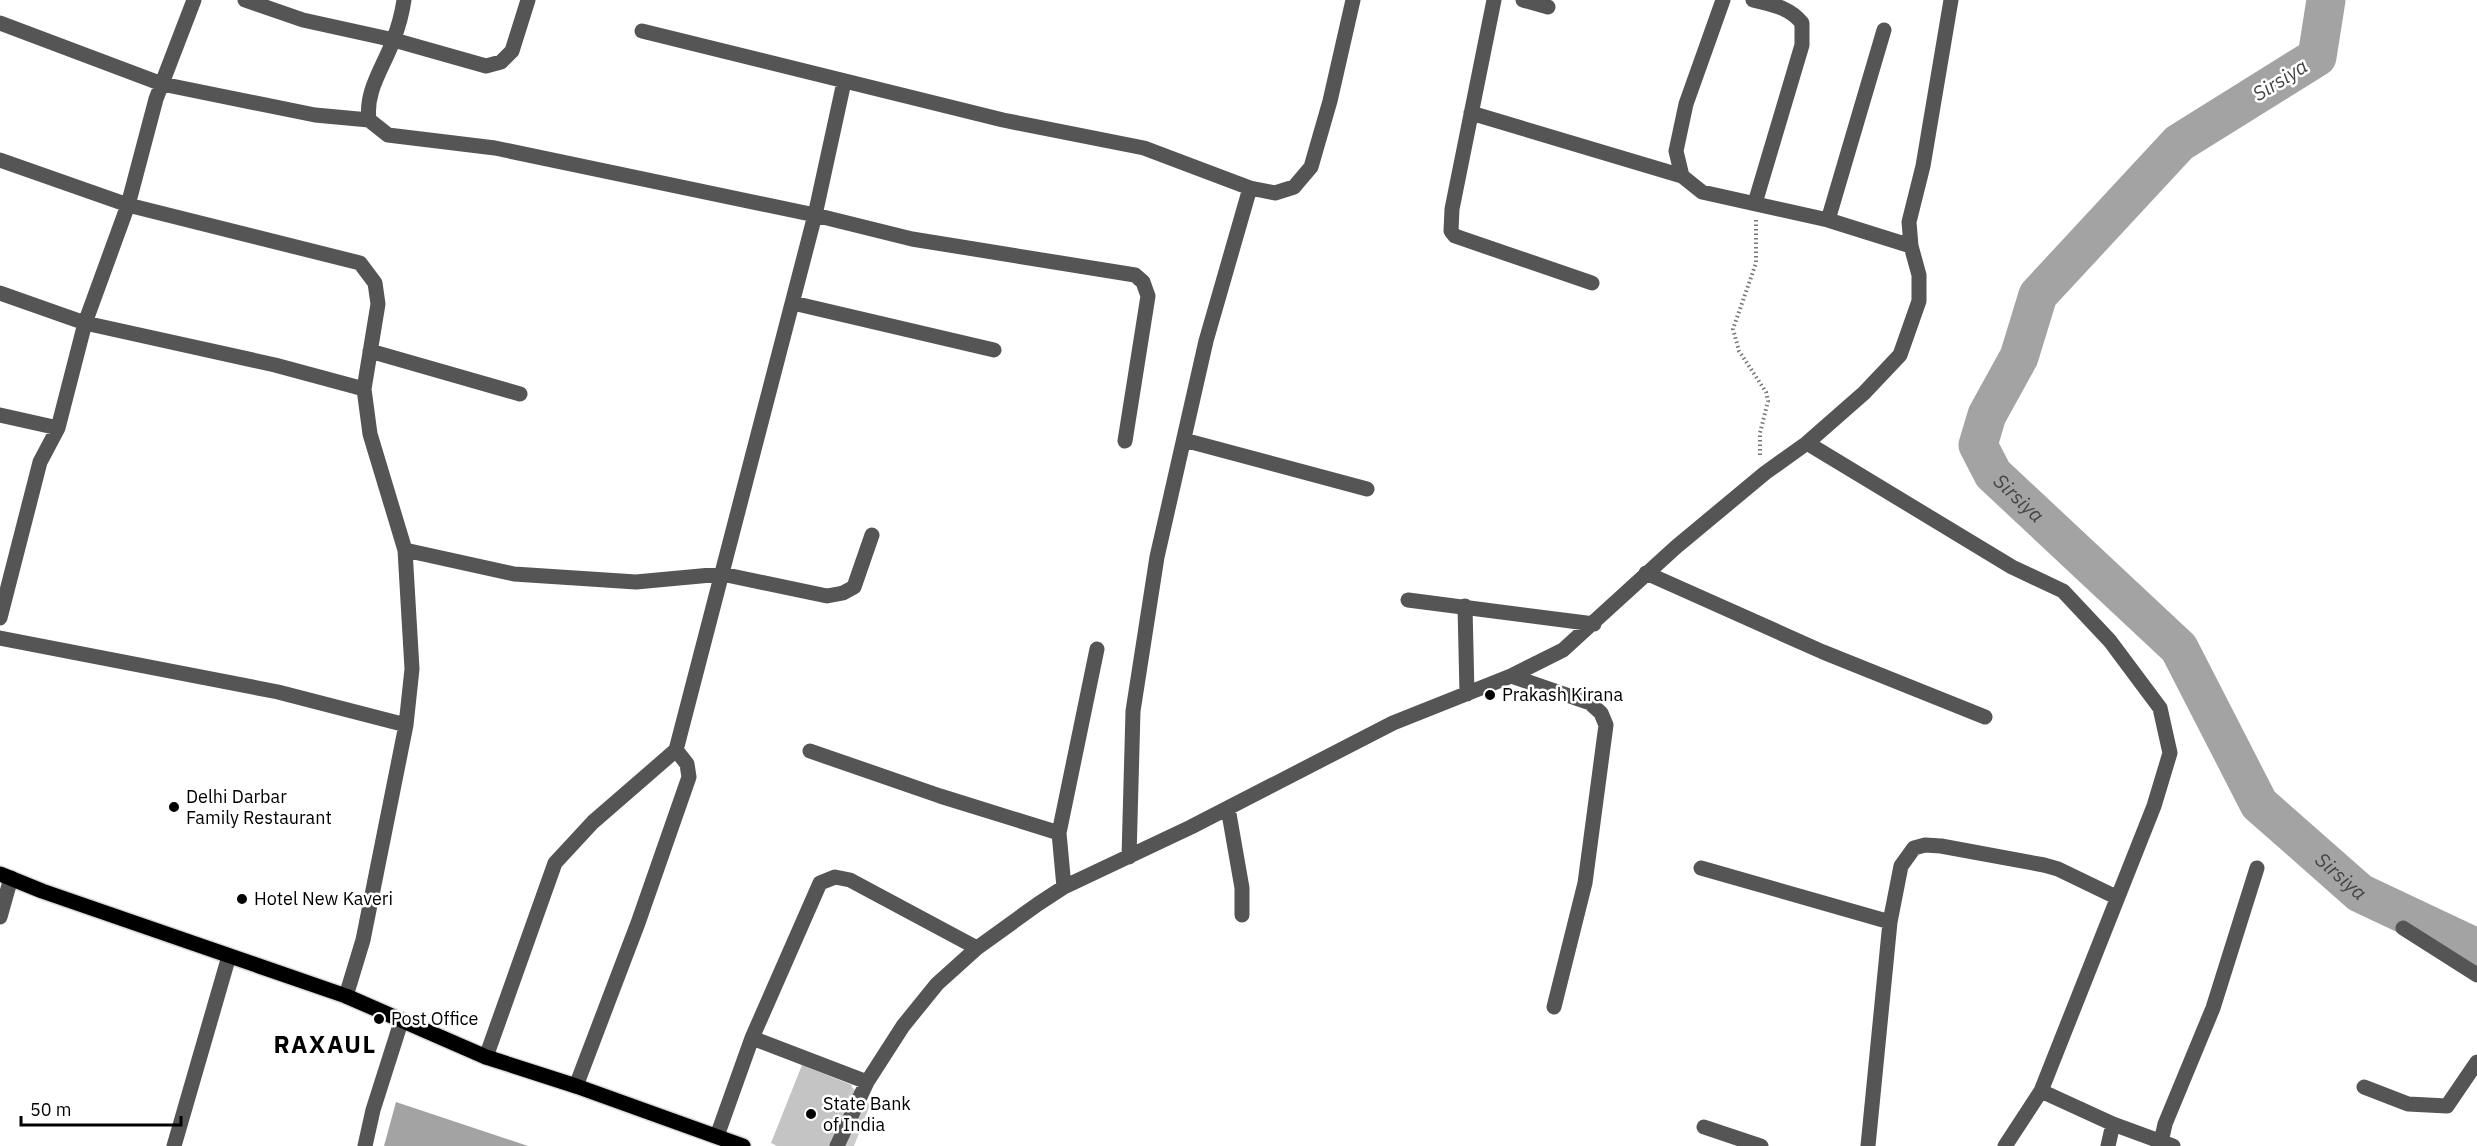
<svg xmlns="http://www.w3.org/2000/svg" width="2477" height="1146" viewBox="0 0 2477 1146" font-family="'IBM Plex Sans',sans-serif">
<rect width="100%" height="100%" fill="#fff"/>
<path fill="#a3a3a3" d="M396,1102L528,1146H384Z"/>
<path fill="#0003" d="M851,1086L870,1105L854,1146H776L773,1143Z"/>
<g fill="none" stroke-linecap="round" stroke-linejoin="round">
<path stroke="#a3a3a3" stroke-width="39" id="s1" d="M2326,0L2317,57L2179,143L2038,295L2019,357L1987,415L1978,445L1993,474L2179,648L2259,804L2360,893L2477,948"/>
</g>
<path fill="#c4c4c4" d="M802,1065L852,1085L828,1146H778L771,1143Z"/>
<g fill="none" stroke-linecap="round" stroke-linejoin="round">
<g stroke="#dbdbdb" stroke-width="18">
<path id="major" d="M0,874L42,891L346,996L486,1057L576,1086L743,1146"/>
</g>
<path stroke="#777" stroke-width="4" stroke-dasharray="1.5 3" stroke-linecap="butt" d="M1756,220V263L1733,329L1739,351L1766,392L1768,401L1760,433V455"/>
<path stroke="#555" stroke-width="15" d="M245,0L303,20L394,40L486,66L501,62L512,51L528,0
M404,0C402,14 398,28 393,41C383,68 365,91 369,120L388,135L495,148L815,215L912,239L1135,275L1143,282L1148,296L1125,441
M1494,0L1452,209L1451,231L1455,236L1592,283
M1523,0L1548,7
M1753,0C1773,5 1789,7 1802,23V45L1755,203
M0,23L162,84L315,115L369,120
M642,31L1003,120L1144,148L1250,188L1275,193L1294,187L1311,167L1330,101L1353,0
M1471,113L1682,176
M0,160L128,205L360,263L375,283L378,304L364,389L370,434L405,550L412,669L406,725L363,940L346,996
M1828,220L1884,30
M1911,246L1909,222L1923,166L1951,0
M0,293L85,323L275,365L364,389
M793,303L994,350
M370,351L520,394
M0,415L58,428
M1184,440L1367,489
M1807,443L2012,567L2063,591L2110,641L2160,708L2170,753L2154,806L2041,1091L2005,1146
M405,550L514,574L636,582L722,574L827,596L843,593L854,587L872,535
M1646,573L1823,652L1985,717
M1408,600L1594,624
M1465,606L1467,694
M0,618L40,462L58,428L85,323L128,205L156,99L194,0
M0,638L278,692L406,725
M1511,676L1590,703L1601,713L1606,725L1585,883L1554,1007
M810,751L940,796L1059,833
M1228,808L1242,888V915
M1129,857L1133,711L1157,557L1206,341L1250,188
M1701,868L1890,922
M1064,887L1059,833L1097,649
M0,917L11,878
M2403,928L2477,975
M752,1038L867,1082
M486,1057L555,863L593,822L676,750L815,215L844,82
M576,1086L638,923L689,777L687,764L676,750
M2364,1087L2408,1104L2447,1106L2477,1062
M2041,1091L2113,1124L2173,1146
M1704,1127L1761,1146
M717,1136L752,1038L820,883L835,877L850,880L977,948
M2161,1142L2165,1124L2213,1008L2257,868
M174,1146L229,956
M365,1146L373,1110L401,1022
M837,1146L867,1082L903,1026L937,984L977,948L1038,904L1064,887L1191,827L1393,723L1511,676L1563,650L1676,547L1765,473L1807,443L1864,393L1900,355L1919,301V275L1911,246L1828,220L1702,192L1682,176L1676,151L1686,104L1723,0
M1868,1146L1890,922L1901,866L1914,848L1925,845L1941,846L2044,865L2058,869L2116,897
M2108,1146L2113,1124"/>
<use href="#major" stroke="#000" stroke-width="15"/>
</g>
<g fill="#000" stroke="#fff" stroke-width="2">
<circle cx="1490" cy="695" r="6"/>
<circle cx="174" cy="807" r="6"/>
<circle cx="242" cy="899" r="6"/>
<circle cx="379" cy="1019" r="6"/>
<circle cx="811" cy="1114" r="6"/>
</g>
<g text-anchor="middle" stroke-width="5" stroke-linejoin="round" paint-order="stroke">
<g font-size="18" fill="#000" stroke="#fff" text-anchor="start">
<text x="1502" y="701">Prakash Kirana</text>
<text x="186" y="803">Delhi Darbar<tspan x="186" dy="21">Family Restaurant</tspan></text>
<text x="254" y="905">Hotel New Kaveri</text>
<text x="391" y="1025">Post Office</text>
<text x="823" y="1110">State Bank<tspan x="823" dy="21">of India</tspan></text>
</g>
<g font-size="20" font-style="italic" fill="#444" stroke="#fff">
<text transform="translate(2280 80) rotate(-32)" y="7">Sirsiya</text>
<text dy="7" stroke="none"><textPath href="#s1" startOffset="658">Sirsiya</textPath></text>
<text dy="7" stroke="none"><textPath href="#s1" startOffset="1162">Sirsiya</textPath></text>
</g>
<g font-size="24" font-weight="bold" letter-spacing="1.5" fill="#000" stroke="#fff">
<text x="325" y="1053">RAXAUL</text>
</g>
</g>
<path d="M21 1116v9h160v-9" fill="none" stroke="#000000" stroke-width="3"/>
<text x="30" y="1116" font-size="18" fill="#000000" stroke="#ffffff" stroke-width="4.5" paint-order="stroke">50 m</text>
</svg>
